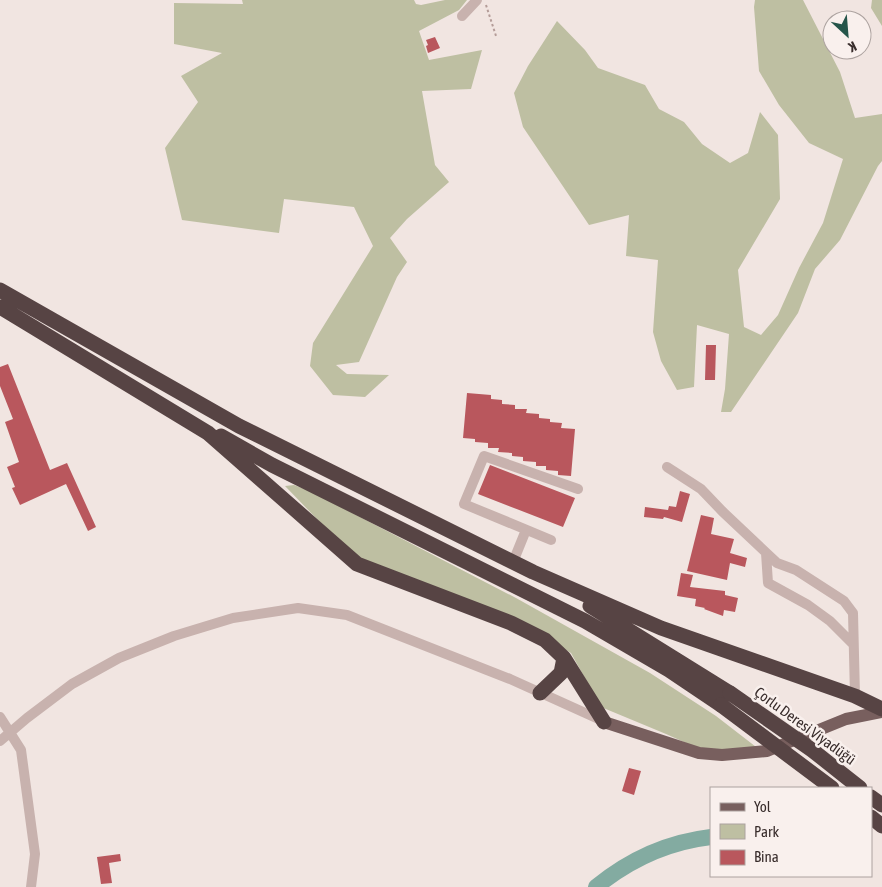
<svg xmlns="http://www.w3.org/2000/svg" width="882" height="887" viewBox="0 0 882 887" font-family="'Asap Condensed',sans-serif">
<rect width="100%" height="100%" fill="#f1e5e1"/>
<path fill="#bebfa2" d="M242,0H414L416,4L421,5L445,0H467L459,10L419,31L429,60L482,50L471,89L422,91L435,165L449,182L407,219L390,238L407,262L397,277L359,362L336,365L347,374L389,375L365,397L333,395L310,366L313,343L373,246L354,207L284,199L279,233L182,220L165,148L198,102L181,76L222,53L174,44V3L243,4Z
M755,0H803L840,72L855,118L882,114V161L878,166L840,240L815,269L798,313L731,412H721L725,389L729,334L697,325L694,387L677,390L661,361L653,332L658,260L626,256L629,215L589,225L523,127L514,93L528,66L557,21L585,50L598,68L645,85L659,109L684,122L702,144L730,163L748,153L760,112L778,135L780,199L738,270L744,327L761,335L778,315L799,268L823,223L843,159L809,143L779,105L759,71L754,7Z
M872,0H882V26L871,8Z
M294,485L310,491L516,598L650,673L716,716L760,750L704,751L666,734L601,707L571,653L551,641L368,564L345,548L285,486Z"/>
<g fill="none" stroke-linecap="round" stroke-linejoin="round">
<path stroke="#83aba1" stroke-width="16" d="M596,887C629,860 668,842 711,837"/>
</g>
<path fill="#b9575d" d="M435,37L440,48L428,53L426,46L428,45L426,40Z
M706,345H716L715,380H705Z
M8,364L50,470L67,463L96,527L88,531L66,484L20,505L12,488L15,487L7,467L19,462L5,422L13,419L0,386V367Z
M467,393L491,395V399L502,400V404L515,405V409H527L526,413L539,414V418L550,419V422L562,423L561,428L575,429L571,476L558,475V471L546,470V466H536V462L523,461V457L512,456V453L498,452L499,448H488V443L475,442V439L463,438Z
M490,465L575,498L563,527L478,494Z
M680,491L690,494L682,522L664,517L663,519L644,517L645,507L668,510L669,506L676,507Z
M701,515L714,518L711,534L734,539L730,553L747,558L745,567L730,563L727,580L687,571Z
M681,573L693,575L690,587L725,591V595L738,598L735,612L724,610L723,616L704,609L705,608L695,606L696,599L677,596Z
M629,768L641,771L634,795L622,791Z
M120,854L121,861L109,863L112,883L101,884L97,857Z"/>
<g fill="none" stroke-linecap="round" stroke-linejoin="round">
<path stroke="#b49c98" stroke-width="2" stroke-dasharray="2.5 2.5" stroke-linecap="butt" d="M486,5L496,36"/>
<path stroke="#c8b2ae" stroke-width="10" d="M462,16L477,0
M667,467L701,489L722,511L777,563L796,570L844,601L853,613L855,696
M551,540L464,504L484,456L578,489
M766,553L768,583L808,605L830,621L853,644
M513,562L526,530
M0,717L21,750L35,854L31,887
M0,741L27,718L72,684L119,658L174,636L233,618L298,608L347,615L510,679L603,721"/>
<path stroke="#785f5e" stroke-width="12" d="M604,722L699,753L722,755L767,751L846,719L882,712"/>
<path stroke="#574444" stroke-width="15" d="M0,290L239,426L533,572L661,628L855,696L882,709
M0,307L208,433L357,564L511,623L545,640L564,658L604,722
M221,436L272,465L585,621L669,670L721,705
M590,606L730,693
M540,693L561,673L564,658
M871,797L882,805
M871,817L882,826"/>
<path stroke="#574444" stroke-width="15" d="M730,693L812,750L860,788
M721,705L832,788"/>
</g>
<g text-anchor="middle" stroke-width="5" stroke-linejoin="round" paint-order="stroke">
<g font-size="15" fill="#382c2b" stroke="#f9f0ed">
<text transform="translate(805 726) rotate(36)" y="5">Çorlu Deresi Viyadüğü</text>
</g>
</g>
<rect x="710" y="787" width="162" height="90" fill="#f9f0ed" stroke="#aca29f"/>
<rect x="720" y="803" width="25" height="8" fill="#785f5e" stroke="#aca29f"/>
<text x="754" y="812" font-size="15" fill="#382c2b">Yol</text>
<rect x="720" y="824" width="25" height="15" fill="#bebfa2" stroke="#aca29f"/>
<text x="754" y="837" font-size="15" fill="#382c2b">Park</text>
<rect x="720" y="850" width="25" height="15" fill="#b9575d" stroke="#aca29f"/>
<text x="754" y="862" font-size="15" fill="#382c2b">Bina</text>
<g transform="translate(847 35) rotate(154)"><circle r="24" fill="#f9f0ed" stroke="#aca29f"/>
<path d="M0-4L9 19L0 12L-9 19Z" fill="#25554a"/>
<text y="-8" font-size="14" font-weight="bold" text-anchor="middle" fill="#382c2b">K</text>
</g>
</svg>
